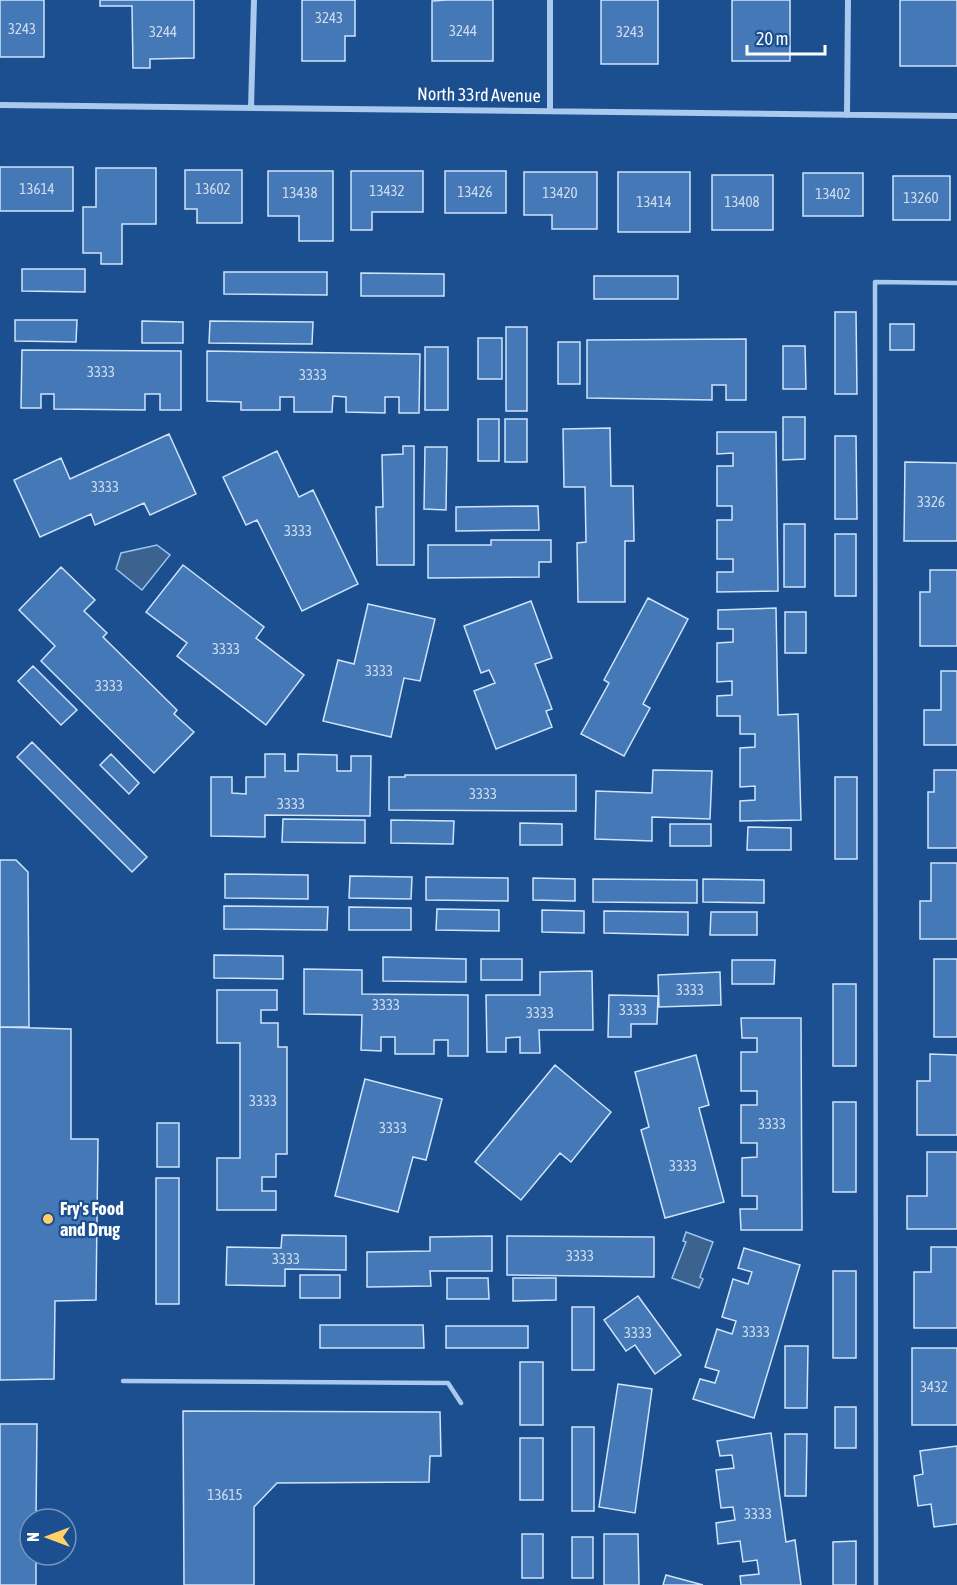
<svg xmlns="http://www.w3.org/2000/svg" width="957" height="1585" viewBox="0 0 957 1585" font-family="'Asap Condensed',sans-serif">
<rect width="100%" height="100%" fill="#1b4f8f"/>
<path fill="#3c6290" stroke="#9cc4f0" stroke-width="1.5" d="M157,545L170,555L142,590L116,569L121,553Z
M686,1232L713,1242L700,1277L703,1279L699,1288L672,1278L686,1242L683,1241Z"/>
<path fill="#4478b7" stroke="#cfe3fa" stroke-width="1.5" d="M0,0H44V57H0Z
M100,0H194V58L150,59V68H133L132,6H100Z
M302,0H355V36H345V61H302Z
M447,0H493V61H432V1Z
M601,0H658V64H601Z
M732,0H790V61H732Z
M900,0H957V66H900Z
M0,167H73V211H0Z
M96,168H156V224H122V264H101V253H83V207H96Z
M185,170H242V223H197V209H185Z
M268,171H333V241H299V216H268Z
M351,171H423V212H372V230H351Z
M445,171H506V213H445Z
M524,172H597V229H552V215H524Z
M618,172H690V232H618Z
M803,173H863V216H803Z
M712,175H773V230H712Z
M893,176H950V220H893Z
M22,269H85V292L22,291Z
M224,272H327V295L224,294Z
M361,273L444,274V296H361Z
M594,276H678V299H594Z
M835,312H856L857,394H835Z
M15,320H77L76,342L15,341Z
M142,321L183,322V343H142Z
M210,321L313,322L312,344L209,343Z
M890,324H914V350H890Z
M506,327H527V411H506Z
M478,338H502V379H478Z
M746,339V400H726V385H712V400L587,398V340Z
M558,342H580V384H558Z
M783,346H805L806,389H783Z
M425,347H448V410H425Z
M22,350L181,351V410H160V394H145V410L54,409V394H41V408H21Z
M207,351L420,354L419,413H399V397H385V413L346,412V397L333,396L332,412H294V397H280V410H241V402L207,401Z
M783,417H805V459L783,460Z
M478,419H499V461H478Z
M505,419H527V462H505Z
M610,428L611,486H633L634,541H625V602H578L577,543L586,542L585,487H564L563,429Z
M717,432H776L778,591L717,592V572H733V559H717V520H732V506H717V466H733V453L717,454Z
M169,434L196,494L150,515L144,503L95,525L91,514L40,537L14,480L61,458L70,479Z
M835,436H856L857,519H835Z
M403,446H414V565H377L376,507H383L382,455L403,454Z
M425,447H447L446,510L424,509Z
M277,451L299,497L313,490L358,584L302,611L257,520L246,525L223,477Z
M905,462L957,463V541H904Z
M538,506L539,530L456,531V507Z
M784,524H805V587H784Z
M835,534H856V596H835Z
M491,540H551V562H539V577L428,578V545H491Z
M183,565L264,627L256,638L304,675L266,725L177,656L187,643L146,612Z
M61,567L95,600L84,611L107,633L103,637L177,710L174,714L194,732L154,773L41,661L55,646L19,610Z
M930,570H957V646H920V592H930Z
M648,598L688,619L643,704L650,708L624,756L581,734L609,683L604,680Z
M531,601L552,658L535,664L552,709L546,711L552,727L496,749L474,691L495,683L489,670L481,673L464,626Z
M368,604L435,619L420,681L404,678L391,737L323,721L338,660L354,664Z
M776,608L778,715L798,714L801,820L740,821V801L755,800V786L740,787V748L755,747V734H740V716H717V696L732,695V681L717,682V643L733,642V629H718V610Z
M785,612H806V653H785Z
M33,666L77,710L61,725L18,681Z
M941,671H957V745H924V710H941Z
M32,742L147,857L132,872L17,757Z
M111,754L139,783L129,794L100,765Z
M265,754H285V771H298V754L337,755V771H351V756H371L370,816L265,815V837L211,836V777H232V793L246,794V777H265Z
M653,770L712,771L710,819L652,817V841L595,839L596,791L652,793Z
M934,770H957V848H928V792H934Z
M405,775H576V811L389,810V777H405Z
M835,777H857V859H835Z
M283,819L365,820V843L282,842Z
M391,820L454,821L453,844L391,843Z
M520,823L562,824V845H520Z
M670,824H711V846H670Z
M748,827L791,828V850H747Z
M0,860H16L28,872L29,1027H0Z
M931,863H957V939H920V901H931Z
M225,874L308,875V899L225,898Z
M350,876L412,877L411,899L349,898Z
M426,877L508,878V901L426,900Z
M533,878L575,879V901L533,900Z
M593,879L697,880V903L593,902Z
M703,879L764,880V903L703,902Z
M224,906L328,907L327,930L224,929Z
M349,907L411,908V930H349Z
M437,909L499,910V931L436,930Z
M542,910L584,911V933L542,932Z
M604,911L688,912V935L604,933Z
M711,912H757V935H710Z
M214,955L283,956V979L214,978Z
M383,957L466,959V982L383,981Z
M481,959H522V980H481Z
M934,959H957V1037H934Z
M732,960H775L774,984H732Z
M304,969L362,970V994L468,995V1056H448V1040H434V1054H395V1037H381V1051L361,1050L362,1015L304,1014Z
M592,971L593,1030H539L540,1053H520V1037L506,1038V1052H487L486,995H540V972Z
M720,972L721,1005L659,1007L658,975Z
M833,984H856V1066H833Z
M217,990H277V1010H261V1023H278V1047H287V1154H276V1177H262V1191H276V1210H217V1158H240V1043H217Z
M609,995L658,996L657,1024H631V1037H608Z
M741,1018H801L802,1230H741L740,1209H757V1196H742V1158L757,1157V1143H741V1105H757V1091H741V1052H757V1038H742Z
M0,1027L71,1029V1139H98L96,1300L55,1301L54,1379L0,1380Z
M930,1054L957,1055V1135H917V1081H930Z
M696,1055L709,1105L699,1108L724,1202L665,1218L641,1130L649,1127L635,1072Z
M555,1065L611,1112L571,1162L560,1153L521,1200L475,1162Z
M365,1079L442,1099L426,1160L413,1157L398,1212L335,1196Z
M833,1102H856V1192H833Z
M157,1123H179V1167H157Z
M927,1152H957V1229H907V1196H927Z
M156,1178H179V1304H156Z
M282,1235L346,1236V1270L285,1269V1286L226,1285L227,1247L281,1248Z
M492,1236V1271H430L431,1286L367,1287V1252L430,1251V1237Z
M507,1236L654,1237V1277L507,1275Z
M931,1247H957V1328H914V1272H931Z
M744,1248L800,1265L754,1418L693,1399L700,1379L715,1383L719,1371L705,1367L717,1329L732,1334L736,1321L722,1317L733,1279L748,1284L752,1272L738,1268Z
M833,1271H856V1358H833Z
M300,1275H340V1298H300Z
M447,1278H488L489,1299H447Z
M513,1278H556V1300L513,1301Z
M638,1296L681,1355L655,1374L635,1345L626,1351L604,1320Z
M572,1307H594V1370H572Z
M320,1325H423L424,1348H320Z
M446,1326H528V1348H446Z
M785,1346H808L807,1408H785Z
M912,1348H957V1425H912Z
M520,1362H543V1425H520Z
M618,1384L652,1389L635,1513L599,1507Z
M835,1407H856V1448H835Z
M183,1411L440,1412L441,1456H430L429,1482L277,1483L254,1507V1585H184Z
M0,1424H37L36,1519H30V1555H36V1585H0Z
M572,1427H594V1511H572Z
M771,1433L786,1542L795,1540L801,1585H741L740,1576L759,1574L757,1560L743,1562L740,1541L718,1544L716,1523L735,1520L733,1507L721,1508L716,1470L734,1468L732,1455L720,1456L717,1441Z
M785,1434H807L806,1496H785Z
M520,1438H543V1500H520Z
M957,1446V1524L934,1527L931,1504L918,1506L914,1476L923,1474L920,1451Z
M522,1534H543V1578H522Z
M604,1534H638L639,1585H604Z
M572,1537H593V1578H572Z
M856,1541V1585H833V1542Z
M666,1575L703,1585H663Z"/>
<g fill="none" stroke-linecap="round" stroke-linejoin="round">
<path stroke="#a9c9ee" stroke-width="4.5" d="M123,1381L448,1383L461,1403
M876,1585L875,282L957,283"/>
<path stroke="#a9c9ee" stroke-width="6" d="M550,0V111
M0,105L957,116
M251,108L254,0
M847,115L848,0"/>
</g>
<circle fill="#ffd166" stroke="#1b4f8f" stroke-width="2" cx="48" cy="1219" r="6"/>
<g text-anchor="middle" stroke-width="4.5" stroke-linejoin="round" paint-order="stroke">
<g font-size="15" fill="#d0dded">
<text x="329" y="23">3243</text>
<text x="22" y="34">3243</text>
<text x="463" y="36">3244</text>
<text x="163" y="37">3244</text>
<text x="630" y="37">3243</text>
<text x="37" y="194">13614</text>
<text x="213" y="194">13602</text>
<text x="387" y="196">13432</text>
<text x="475" y="197">13426</text>
<text x="300" y="198">13438</text>
<text x="560" y="198">13420</text>
<text x="833" y="199">13402</text>
<text x="921" y="203">13260</text>
<text x="654" y="207">13414</text>
<text x="742" y="207">13408</text>
<text x="101" y="377">3333</text>
<text x="313" y="380">3333</text>
<text x="105" y="492">3333</text>
<text x="931" y="507">3326</text>
<text x="298" y="536">3333</text>
<text x="226" y="654">3333</text>
<text x="379" y="676">3333</text>
<text x="109" y="691">3333</text>
<text x="483" y="799">3333</text>
<text x="291" y="809">3333</text>
<text x="690" y="995">3333</text>
<text x="386" y="1010">3333</text>
<text x="633" y="1015">3333</text>
<text x="540" y="1018">3333</text>
<text x="263" y="1106">3333</text>
<text x="772" y="1129">3333</text>
<text x="393" y="1133">3333</text>
<text x="683" y="1171">3333</text>
<text x="580" y="1261">3333</text>
<text x="286" y="1264">3333</text>
<text x="756" y="1337">3333</text>
<text x="638" y="1338">3333</text>
<text x="934" y="1392">3432</text>
<text x="225" y="1500">13615</text>
<text x="758" y="1519">3333</text>
</g>
<g font-size="18" fill="#fff" stroke="#1b4f8f">
<text transform="translate(479 95) rotate(1)" y="6">North 33rd Avenue</text>
</g>
<g font-size="18" font-weight="bold" fill="#fff" stroke="#1b4f8f" text-anchor="start">
<text x="60" y="1215">Fry's Food<tspan x="60" dy="21">and Drug</tspan></text>
</g>
</g>
<g transform="translate(48 1537) rotate(270)"><circle r="28" fill="#1b4f8f" stroke="#7695bc" stroke-width="1.5"/>
<path d="M0-4.5L10 22L0 15L-10 22Z" fill="#ffd166"/>
<text y="-9" font-size="16" font-weight="bold" text-anchor="middle" fill="#ffffff">N</text>
</g>
<path d="M747 45v9h78v-9" fill="none" stroke="#ffffff" stroke-width="3"/>
<text x="756" y="45" font-size="18" fill="#ffffff" stroke="#1b4f8f" stroke-width="4.5" paint-order="stroke">20 m</text>
</svg>
